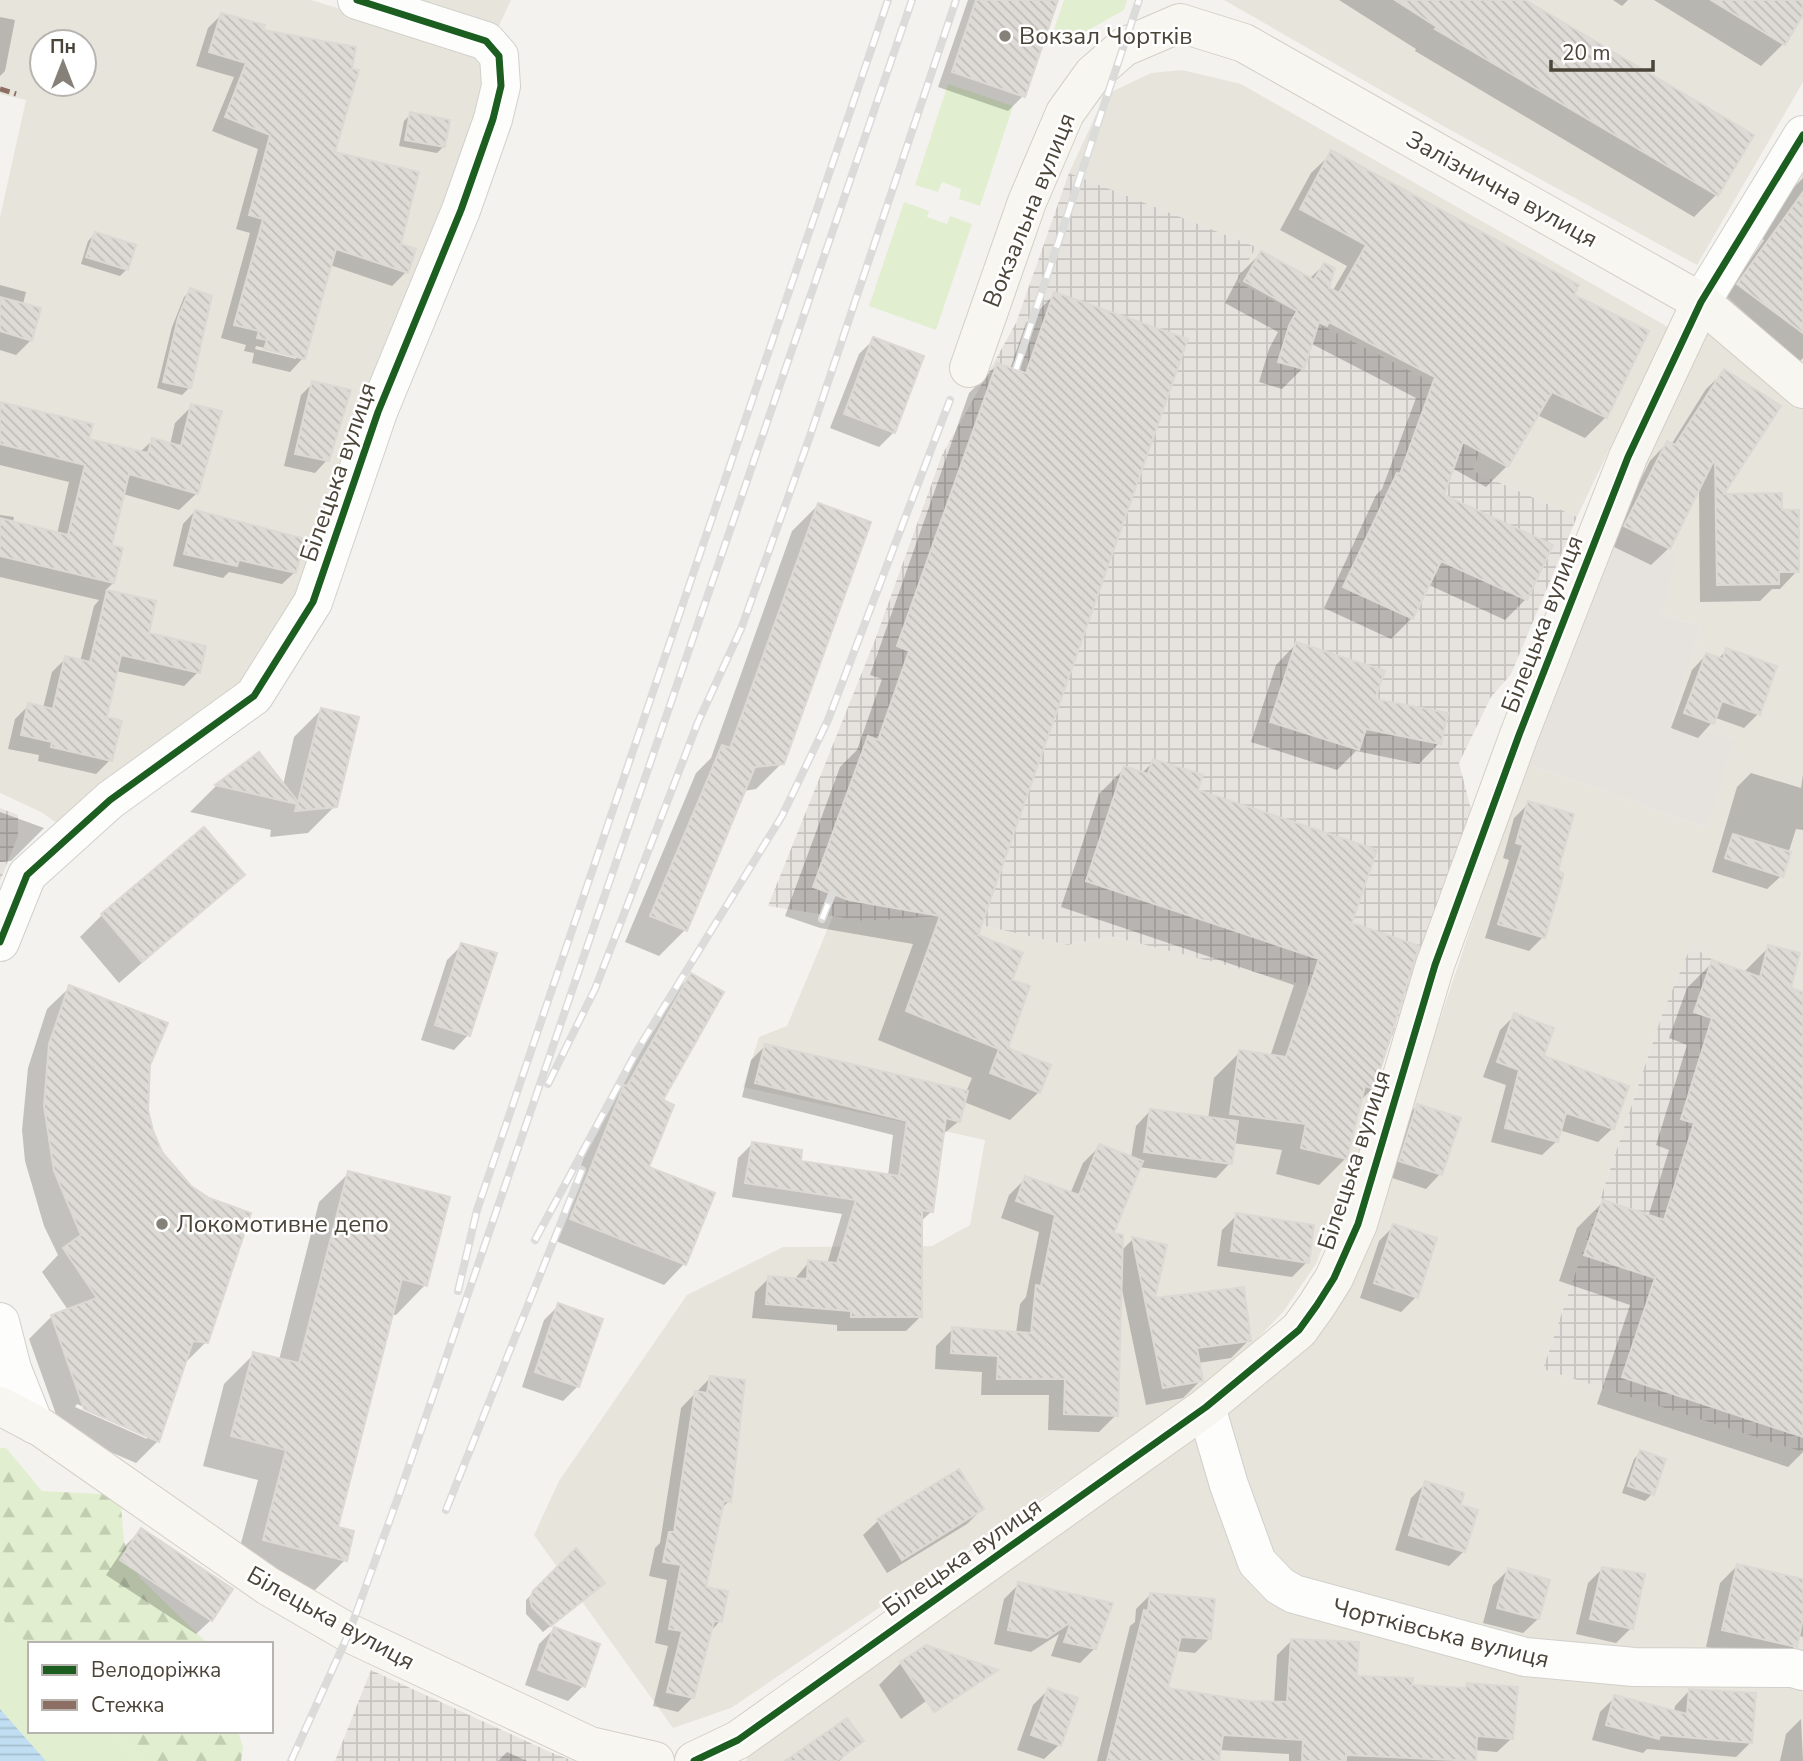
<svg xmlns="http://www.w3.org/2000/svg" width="1803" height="1761" viewBox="0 0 1803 1761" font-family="'Nunito Sans',sans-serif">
<defs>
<pattern id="industrial-grid" width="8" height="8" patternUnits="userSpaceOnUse" patternTransform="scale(1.75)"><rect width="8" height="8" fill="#e6e2de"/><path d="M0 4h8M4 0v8" fill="none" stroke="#c7c3bf"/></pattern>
<pattern id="forest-firs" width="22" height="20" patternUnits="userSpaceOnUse" patternTransform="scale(1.75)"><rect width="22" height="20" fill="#e1eecf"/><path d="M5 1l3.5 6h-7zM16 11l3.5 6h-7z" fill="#c3cdb2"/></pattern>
<pattern id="water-rules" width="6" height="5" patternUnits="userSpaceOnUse" patternTransform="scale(1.75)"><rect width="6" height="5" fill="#c0ddf1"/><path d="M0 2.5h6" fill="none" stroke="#a6bfcf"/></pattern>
<pattern id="building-back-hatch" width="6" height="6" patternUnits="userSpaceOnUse" patternTransform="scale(1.75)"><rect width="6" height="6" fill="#dedbd6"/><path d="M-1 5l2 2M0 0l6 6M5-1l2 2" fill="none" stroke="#c0bdb8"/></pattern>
</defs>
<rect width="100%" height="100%" fill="#f4f2ee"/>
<path fill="#e7e4dc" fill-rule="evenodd" d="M0,0H311L479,51L488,85L302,596L244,687L58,824L41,812L0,793V217L26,100L0,94ZM42,42H84V84H42Z
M394,0H511L498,28Z
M1224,0H1803V82L1697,265L1445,127Z
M1182,70L1241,84L1668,327L1577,517L1473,471L1492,413L1236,282L1256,247L1069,173L1105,95L1151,73Z
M1803,158V368L1721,290Z
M1707,319L1803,405V992L1712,960L1691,946L1663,1012L1543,1369L1803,1452V1657L1568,1650L1339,1594L1274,1567L1225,1413L1313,1331L1419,1082L1526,763L1706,828L1672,721L1701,627L1661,614L1617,534Z
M833,916L864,921L941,916L1068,945L1110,936L1310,986L1285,1060L1374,1089L1365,1137L1316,1264L1283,1312L1234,1363L1156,1421L731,1708L673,1728L534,1535L559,1481L687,1295L783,1247L932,1246L970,1225L985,1140L743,1087L759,1037L787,1026Z
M1197,1437L1295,1611L1803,1685V1761H746L750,1749Z"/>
<path fill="url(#industrial-grid)" d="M1069,173L1256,247L1237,282L1492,413L1473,471L1577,517L1511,674L1491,697L1459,763L1471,809L1374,1089L1285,1060L1309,986L1110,936L1068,945L941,916L864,921L768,906L875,640L942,455L1016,323Z
M0,808L18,815V836L0,881Z
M1691,946L1713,960L1803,992V1452L1543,1369L1663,1012Z
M371,1670L550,1752L574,1761H335Z"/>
<path fill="#e1eecf" d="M1064,0H1127L1124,10L1076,37L1054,29Z
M948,84L1013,106L980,206L959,199L961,189L942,182L938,192L915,185Z
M904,202L929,211L927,217L947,224L950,216L972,224L936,330L869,306Z
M0,1617L30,1646V1731H111L141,1761H46L0,1709Z"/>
<path fill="url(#forest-firs)" d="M0,1448H6L42,1491L120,1495L124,1542L140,1578L208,1644H30V1646L0,1617Z
M111,1731H238L243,1747L241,1761H141Z"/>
<path fill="#e6e3df" d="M1617,534L1677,554L1661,614L1701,627L1672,721L1734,741L1706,828L1526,763Z"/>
<path fill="url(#water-rules)" d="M0,1709L46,1761H0Z"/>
<path fill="#0003" fill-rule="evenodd" d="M968,0H1056L1023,96L1008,111L938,87Z
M1339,0H1522L1716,195L1694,217L1415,51L1416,49Z
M1613,0H1628L1622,6Z
M1654,0H1803V12L1783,44L1761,66Z
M221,15L261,31L333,154L399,245L406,272L392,286L330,265L303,358L290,372L252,363L254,353L244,351L246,345L221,338L250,233L236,229L258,149L212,131L234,77L196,66L208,28ZM256,346L296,355V359L255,349Z
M0,17L15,20L5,71L0,76Z
M411,114L444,146L437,153L399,146L404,121Z
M1332,153L1572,296L1606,417L1585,438L1537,415L1507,466L1486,487L1452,468L1442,495L1526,599L1505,620L1429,585L1412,618L1391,639L1324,608L1376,495L1382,489L1416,398L1310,343L1303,368L1282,389L1259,382L1269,349L1278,332L1225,303L1240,274L1261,253L1309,279L1324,265L1327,289L1332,292L1347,266L1280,230L1311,173Z
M1803,178V358L1799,362L1720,304L1764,240L1760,238L1789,192Z
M95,234L127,269L120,276L81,264L88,241Z
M0,285L26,292L23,304L31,340L16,355L0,350Z
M191,290L210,297L189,388L182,395L157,388L172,327L184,297Z
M1055,294L976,936L1010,981L1005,1049L1039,1092L1010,1120L964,1102L959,1121L942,1135L932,1211L920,1222V1317L906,1331H837V1325L752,1318L755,1292L769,1278L794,1280L809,1262L827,1264L842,1214L732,1197L738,1158L752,1144L799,1163L888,1176L893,1135L742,1097L751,1060L765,1046L966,1092L972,1078L878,1040L913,944L820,928L785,916L840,767L857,750L882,679L870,675L969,393L997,365L1010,369L1026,323Z
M874,339L894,432L879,447L830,428L859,354Z
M1724,372L1721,495L1780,512L1797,571L1780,589H1772L1760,601L1700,602L1699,488L1669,548L1651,565L1608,544L1650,461L1667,443L1671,445L1706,389Z
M313,383L327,460L315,473L284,466L301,395Z
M0,404L87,440L139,453L153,440L170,445L175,423L192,406L197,493L179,510L123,494L110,546L113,583L105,591L154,602L147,634L198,672L184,686L116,671L105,718L110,760L96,774L38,761L39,755L8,749L15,719L29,705L43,708L52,672L66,658L80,662L94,606L99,600L0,577V515L14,517L13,523L57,534L69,482L0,465Z
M818,505L782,763L756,789L744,791L685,930L659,956L625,942L696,773L711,758L792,531Z
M195,511L246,523L295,572L282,584L229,572L223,578L173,566L183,524Z
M1296,644L1373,701L1439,743L1419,764L1356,751L1337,770L1251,742L1276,665Z
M1727,650L1758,714L1744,728L1716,718L1698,738L1671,728L1692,670L1706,655L1718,659Z
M321,710L335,806L308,833L270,837L271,830L190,812L216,786L259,754L283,785L294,737Z
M1154,761L1195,791L1350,924L1373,1088L1359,1102L1345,1159L1319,1185L1276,1174L1282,1150L1233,1143L1230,1163L1216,1178L1139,1167L1111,1235L1120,1252L1133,1239L1153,1300L1249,1340L1231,1358L1198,1363L1201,1380L1183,1398L1146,1405L1121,1285L1116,1415L1099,1432L1048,1430L1049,1395H981L982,1372L935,1369L936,1346L953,1329L1016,1333L1020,1304L1026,1297L1039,1232L1001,1218L1009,1195L1026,1178L1070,1194L1083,1163L1100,1146L1131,1158L1136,1126L1150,1111L1208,1119L1214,1078L1240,1052L1270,1057L1294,985L1061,907L1099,794L1125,768L1141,774Z
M1751,773L1801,788L1803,774V830L1796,829L1781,876L1767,889L1712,872L1737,787Z
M1529,803L1556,872L1543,937L1529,951L1485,938L1509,860L1503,858L1514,818Z
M0,812L44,828L11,861L0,862Z
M243,875L119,983L80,937L102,915Z
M462,945L468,1035L454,1050L421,1040L447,960Z
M1769,947L1789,989L1803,994V1452L1788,1467L1597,1404L1630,1305L1559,1281L1577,1228L1603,1202L1648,1217L1669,1150L1656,1145L1687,1045L1669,1038L1687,988L1713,962L1743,973Z
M691,976L647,1168L713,1194L684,1264L664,1285L551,1239L604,1107L612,1100L671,996Z
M70,987L148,1064L146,1110L151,1132L161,1153L190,1187L208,1200L206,1342L183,1365L158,1441L136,1463L62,1431L29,1339L52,1316L68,1310L42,1272L58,1255L44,1226L25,1161L22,1130L28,1068L47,1009ZM77,1404L147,1435V1439L75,1407Z
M1515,1015L1542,1057L1613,1128L1598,1142L1559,1130L1557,1141L1542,1155L1491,1142L1506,1085L1483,1077L1500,1030Z
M1417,1106L1440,1174L1426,1189L1386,1176L1402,1120Z
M349,1173L425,1285L396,1315L391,1314L336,1528L345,1560L315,1590L234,1569L258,1480L203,1466L224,1384L254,1354L279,1360L319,1202Z
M1237,1215L1307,1262L1292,1277L1217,1266L1222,1230Z
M1394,1226L1416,1297L1401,1312L1360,1298L1379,1241Z
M559,1305L578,1386L563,1401L522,1387L544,1320Z
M710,1378L729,1501L720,1510L704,1588L720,1621L709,1633L692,1698L678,1712L653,1706L668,1646L655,1643L667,1580L649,1576L655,1548L660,1543L681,1408Z
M1641,1452L1652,1494L1645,1501L1622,1493L1634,1459Z
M959,1471L982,1509L967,1524L887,1573L863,1535L878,1521Z
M1426,1483L1459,1506L1464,1551L1449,1566L1395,1550L1411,1498Z
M141,1530L211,1620L196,1634L106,1575L126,1545Z
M576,1550L596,1589L543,1632L526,1614V1600Z
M1737,1566L1803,1581V1637L1797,1635L1795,1646L1778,1663L1706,1647L1720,1583Z
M1603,1568L1631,1628L1616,1643L1576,1634L1588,1583Z
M1508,1570L1538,1619L1523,1633L1483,1623L1493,1585Z
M1019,1584L1111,1604L1095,1648L1080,1663L1051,1656L1059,1634L1031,1652L994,1644L1004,1599Z
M1150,1595L1210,1638L1195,1653L1176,1651L1166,1690L1249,1703L1274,1704L1277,1655L1291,1641L1356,1678L1410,1687L1463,1689L1467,1685L1512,1738L1497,1752L1474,1750V1761H1289V1754L1219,1750L1218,1761H1097L1130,1626L1135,1622L1136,1609Z
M554,1629L583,1686L568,1701L525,1685L539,1644Z
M901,1663L950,1684L901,1719L879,1685Z
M1048,1690L1059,1745L1044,1759L1017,1750L1033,1705Z
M1689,1691L1751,1742L1736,1757L1647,1749L1643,1753L1592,1740L1600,1712L1615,1697L1674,1713L1675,1706Z
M1801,1719L1803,1761H1780L1786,1734Z
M861,1741L839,1761H793Z
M507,1752L527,1761H498Z"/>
<path fill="url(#building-back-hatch)" stroke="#dcd9d4" stroke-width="2" d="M976,0H1058L1025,97L952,72Z
M1395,0H1525L1754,135L1718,196L1435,29L1437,27Z
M1711,0H1803V15L1785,45Z
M221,13L265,25L263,30L356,47L352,69L359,70L335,152L419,172L401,244L416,249L408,273L336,249L305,359L264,349L267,340L257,338L259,331L234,325L263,219L249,215L270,135L225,117L246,63L209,52Z
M410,112L450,120L445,147L405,140Z
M1331,150L1579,285L1574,295L1649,331L1607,418L1552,392L1508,467L1463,442L1444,495L1553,545L1527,600L1441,561L1413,619L1343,587L1397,473L1400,474L1435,377L1329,322L1327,326L1319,322L1304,369L1278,362L1289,326L1297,311L1244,281L1261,251L1314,280L1324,263L1335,268L1329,288L1339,293L1366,245L1300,209Z
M1803,192V333L1737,284Z
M95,232L136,245L128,270L86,257Z
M190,288L212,296L191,388L163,382L178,318Z
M1054,292L1188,339L978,935L1023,953L1012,980L1030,986L1008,1048L1051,1065L1040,1093L990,1073L999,1049L906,1011L940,916L849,900L813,887L868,736L878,740L909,651L897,646L997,363L1026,373Z
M0,297L41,308L32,341L0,331Z
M873,337L924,356L895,433L844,414Z
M1724,369L1781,406L1724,494L1782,493V510H1799V572H1779V584L1717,585L1715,458L1670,549L1624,526L1667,441L1675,445Z
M312,381L351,390L329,461L295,454Z
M0,402L93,424L89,439L148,453L152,438L181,446L191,404L222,411L198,494L129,474L112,545L123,548L114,583L0,556V518L68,535L85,465L0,444Z
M818,503L871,522L784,764L755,767L687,931L650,916L722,745L730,748Z
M195,510L305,539L296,573L239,560L237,566L184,554Z
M107,590L156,601L149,633L206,646L200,673L121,655L107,717L122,721L112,761L51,747L52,742L21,735L28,703L53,709L65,656L90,662Z
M1296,642L1385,671L1375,699L1448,713L1441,744L1366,729L1359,750L1270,722Z
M1726,648L1777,666L1760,715L1722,701L1714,724L1684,713L1706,653L1723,659Z
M321,708L359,717L337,807L295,811L297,804L215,785L259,752L298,802Z
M1153,759L1203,775L1198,790L1377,850L1352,923L1419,946L1374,1089L1365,1086L1347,1159L1301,1148L1306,1124L1230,1114L1239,1050L1286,1057L1319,959L1086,881L1124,766L1148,774Z
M1528,801L1574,814L1558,871L1563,873V877L1545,938L1498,924L1523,845L1516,843Z
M204,827L245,875L142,962L101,914Z
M1733,834L1791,852L1783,877L1725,858Z
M461,943L497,953L470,1036L435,1025Z
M1768,945L1800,953L1791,988L1803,992V1437L1622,1377L1655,1278L1584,1255L1603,1200L1664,1220L1694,1123L1681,1119L1712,1018L1694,1012L1712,960L1760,977Z
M691,973L724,992L663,1100L674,1105L649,1167L715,1193L686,1265L570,1219L624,1085L627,1086Z
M69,985L168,1023L150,1065L148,1110L153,1131L162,1152L191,1186L209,1198L251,1213L208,1343L193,1341L159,1442L84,1409L51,1315L97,1298L63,1248L81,1235L54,1171L44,1106L49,1044Z
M1514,1013L1554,1028L1544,1056L1629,1086L1614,1129L1566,1113L1558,1142L1505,1128L1519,1070L1497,1062Z
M765,1044L968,1091L960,1122L946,1118L933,1212L922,1210V1317H851V1311L766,1304L768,1276L807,1279L808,1260L837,1263L856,1200L745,1183L752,1142L802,1150L801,1161L899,1176L907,1121L755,1083Z
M1417,1104L1461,1118L1442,1175L1399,1161Z
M1150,1109L1238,1121L1232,1164L1144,1152Z
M1099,1144L1143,1161L1114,1233L1123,1235L1118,1416L1064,1414L1065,1379H997L998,1356L951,1353L952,1327L1031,1333L1036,1285L1041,1286L1055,1215L1016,1201L1025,1176L1079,1195Z
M348,1171L450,1197L427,1286L402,1279L338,1527L354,1531L347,1561L263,1540L286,1450L231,1436L253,1352L299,1363Z
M1236,1213L1314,1225L1309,1263L1231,1251Z
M1393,1224L1437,1238L1418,1298L1374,1283Z
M1132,1237L1167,1245L1155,1298L1244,1287L1251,1341L1197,1348L1203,1381L1163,1388Z
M558,1303L603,1319L579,1387L535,1372Z
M710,1376L745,1380L731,1502L724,1501L706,1587L728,1591L722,1622L714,1621L694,1698L667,1692L682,1631L669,1629L681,1565L663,1562L669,1532H674L695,1391L707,1393Z
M1640,1450L1666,1459L1654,1495L1628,1486Z
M959,1469L984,1509L902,1560L877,1519Z
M1425,1481L1464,1493L1461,1505L1478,1510L1465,1552L1409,1535Z
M141,1528L233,1589L212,1621L120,1560Z
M576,1548L605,1583L551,1626L532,1607L530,1599L533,1591Z
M1737,1564L1803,1579V1618L1797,1647L1722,1630Z
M1602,1567L1645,1574L1633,1629L1590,1619Z
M1508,1568L1550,1580L1539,1619L1497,1608Z
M1018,1582L1113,1603L1096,1649L1064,1642L1071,1622L1047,1638L1008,1630Z
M1150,1593L1215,1599L1211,1639L1181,1637L1168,1688L1249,1701L1287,1702L1291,1639L1359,1642L1357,1676L1413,1678L1412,1685L1466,1688L1467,1683L1518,1687L1513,1739L1477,1736L1476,1761L1346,1755V1761H1302L1303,1740L1223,1735L1219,1761H1107L1144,1610L1148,1611Z
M554,1627L600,1644L585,1687L538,1670Z
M926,1645L998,1670L934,1712L900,1662Z
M1048,1688L1078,1698L1061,1746L1031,1735Z
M1689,1689L1756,1693L1752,1743L1660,1735L1659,1739L1606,1725L1614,1695L1687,1714Z
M847,1718L864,1741L836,1761H785Z"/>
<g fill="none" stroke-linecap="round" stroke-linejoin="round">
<g stroke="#d2d0cb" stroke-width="40">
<path id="street" d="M1701,302L1803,135
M0,942L27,875L110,800L254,696L313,602L378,412L461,210L493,119L501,86L499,56L486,41L357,0
M0,1322L12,1369L34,1424
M1206,1407L1229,1485L1257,1562L1280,1586L1294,1594L1525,1657L1634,1667L1793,1668L1803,1671"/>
</g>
<g stroke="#d3cfc5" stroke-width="40">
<path id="secondary" d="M969,368L1027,202L1065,113L1093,74L1124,47L1180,23L1244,43L1701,302L1803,389
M0,1406L42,1428L268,1586L349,1633L590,1746L655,1761
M694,1761L738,1740L1206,1407L1299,1330L1317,1305L1334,1278L1358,1224L1435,965L1519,735L1628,457L1701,302"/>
</g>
<use href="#street" stroke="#fdfdfc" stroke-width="38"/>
<use href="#secondary" stroke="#f7f6f1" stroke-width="38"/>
<g stroke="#dbdbda" stroke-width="8">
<path id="rail" d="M1016,369L1139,0
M822,919L832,894
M548,1084L595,989L698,722L741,629L810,436L956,0
M535,1240L638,1049L782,816L828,720L950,400
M458,1291L477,1210L888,0
M446,1510L582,1170
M291,1761L349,1633L401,1489L912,0"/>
</g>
<use href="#rail" stroke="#fff" stroke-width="5" stroke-dasharray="16" stroke-linecap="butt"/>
<path stroke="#8d6e63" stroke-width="5" stroke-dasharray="10 5" stroke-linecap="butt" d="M0,89L16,94"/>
<g stroke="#fff" stroke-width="11">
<path id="cycleway" d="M0,942L27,875L110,800L254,696L313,602L378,412L461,210L493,119L501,86L499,56L486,41L357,0
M694,1761L738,1740L1206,1407L1299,1330L1317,1305L1334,1278L1358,1224L1435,965L1519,735L1628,457L1701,302L1803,135"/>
</g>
<use href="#cycleway" stroke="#1b5e20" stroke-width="7"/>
</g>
<g fill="#868178" stroke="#fff" stroke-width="2.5">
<circle cx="1005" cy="36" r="7"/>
<circle cx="162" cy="1224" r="7"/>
</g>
<g text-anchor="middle" stroke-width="5" stroke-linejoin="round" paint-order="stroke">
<g font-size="24" fill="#4b4439" stroke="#fff" text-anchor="start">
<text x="1019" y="44">Вокзал Чортків</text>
<text x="176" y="1232">Локомотивне депо</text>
</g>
<g font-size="24" fill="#4b4439" stroke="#fff">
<text transform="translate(1502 189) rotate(29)" y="8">Залізнична вулиця</text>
<text transform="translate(1029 210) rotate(-68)" y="8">Вокзальна вулиця</text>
<text transform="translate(338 472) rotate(-71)" y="8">Білецька вулиця</text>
<text transform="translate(1542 624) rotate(-69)" y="8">Білецька вулиця</text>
<text transform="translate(1354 1160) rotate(-72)" y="8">Білецька вулиця</text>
<text transform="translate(962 1557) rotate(-35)" y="8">Білецька вулиця</text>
<text transform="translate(331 1618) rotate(29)" y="8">Білецька вулиця</text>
<text transform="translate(1441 1633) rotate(14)" y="8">Чортківська вулиця</text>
</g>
</g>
<rect x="28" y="1642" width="245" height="91" fill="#ffffff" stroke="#b7b4b0" stroke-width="2"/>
<rect x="42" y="1665" width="35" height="10" fill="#1b5e20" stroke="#b7b4b0" stroke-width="2"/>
<text x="91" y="1677" font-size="21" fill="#4b4439">Велодоріжка</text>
<rect x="42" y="1700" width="35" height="10" fill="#8d6e63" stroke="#b7b4b0" stroke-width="2"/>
<text x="91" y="1712" font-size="21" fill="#4b4439">Стежка</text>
<g transform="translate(63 63)"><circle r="33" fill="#ffffff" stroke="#b7b4b0" stroke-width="2"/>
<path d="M0-5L12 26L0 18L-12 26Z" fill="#868178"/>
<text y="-10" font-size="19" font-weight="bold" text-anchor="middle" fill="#4b4439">Пн</text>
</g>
<path d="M1551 60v10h102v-10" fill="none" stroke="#4b4439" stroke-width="3.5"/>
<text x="1562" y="60" font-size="21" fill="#4b4439" stroke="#ffffff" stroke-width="5" paint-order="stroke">20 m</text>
</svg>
